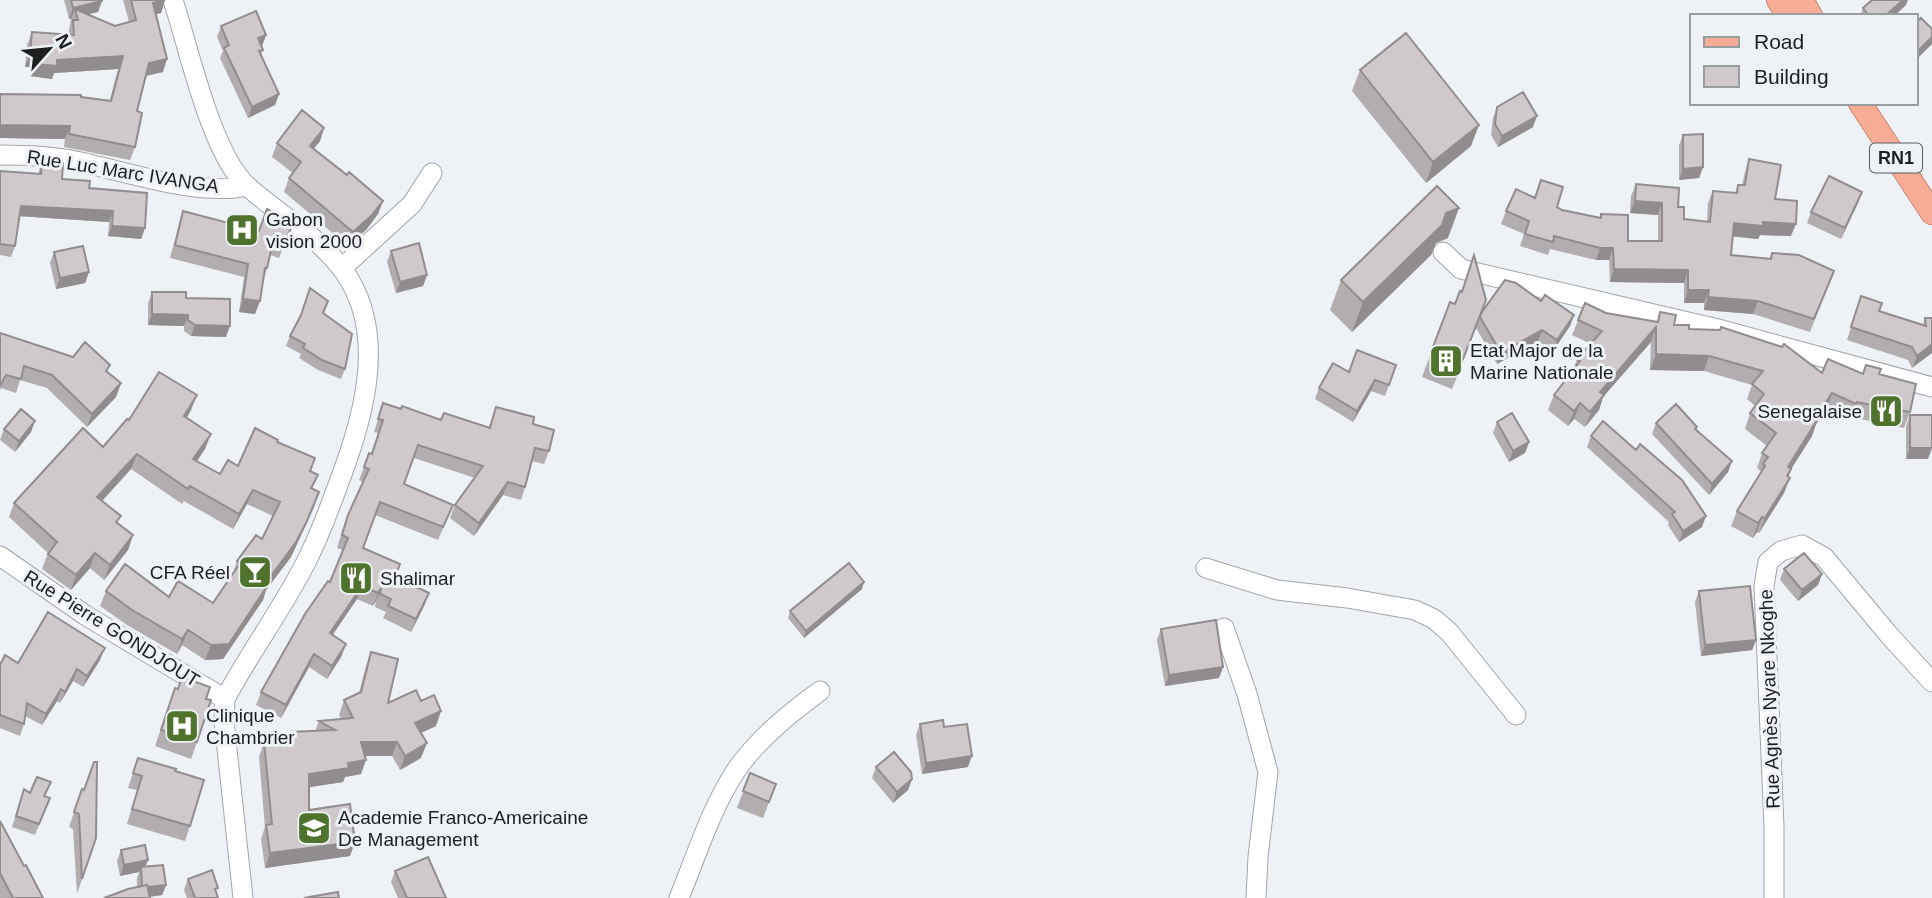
<svg xmlns="http://www.w3.org/2000/svg" width="1932" height="898" viewBox="0 0 1932 898" font-family="Helvetica,sans-serif">
<rect width="100%" height="100%" fill="#eef1f6"/>
<g fill="none" stroke-linecap="round" stroke-linejoin="round">
<g stroke="#a2a4a9" stroke-width="21">
<path id="minor" d="M173,0C189,49 211,153 247,186C278,214 317,235 343,270C391,336 361,425 335,493C326,518 316,543 304,566C280,612 249,654 225,699L224,721L243,898
M0,155C26,155 51,156 76,161C125,171 197,197 247,186
M1443,252L1461,269L1718,329L1932,387
M342,268L412,204L432,173
M0,556L85,615L225,699
M1206,568L1277,590L1347,598L1415,610L1434,619L1449,632L1516,715
M1224,628L1247,694L1268,772L1258,857L1256,898
M679,898C697,854 711,808 737,769C759,738 790,713 820,691
M1774,898V827L1764,586L1768,562L1781,551L1802,545L1824,557L1889,635L1932,682"/>
</g>
<g stroke="#a7583e" stroke-width="24">
<path id="major" d="M1778,0L1788,16
M1802,0L1811,16
M1860,103L1932,213"/>
</g>
<use href="#minor" stroke="#fff" stroke-width="19"/>
<use href="#major" stroke="#f7ad95" stroke-width="23"/>
</g>
<path fill="#b2adaf" d="M64,0H102L98,12L88,14L115,26L129,22L123,0H165L161,13L156,14L163,72L146,76L137,111L135,147L130,160L64,147L65,139L0,138V94L81,97L110,100L118,69L54,73L52,79L30,76L31,67H25L27,45L32,32L68,35L71,19H69Z
M1906,5L1894,16H1860L1863,8Z
M221,26L266,35L262,46L263,50L261,55L279,94L275,105L248,118L220,58L223,51L217,37Z
M1360,70L1471,146L1426,183L1352,91Z
M1497,107L1533,127L1498,147L1491,135L1493,118Z
M324,128L320,141L313,149L383,201L378,214L366,230L348,246L284,192L289,178L293,173L272,157L277,143Z
M1683,135L1703,167L1699,178L1679,180V145Z
M1749,159L1775,199L1791,236L1760,235L1758,239L1732,236L1731,255L1770,258L1772,253L1829,283L1810,332L1753,314L1704,310V303H1684V283L1610,282L1609,260H1596L1550,249L1548,255L1520,246L1524,234L1501,224L1506,211L1535,198L1541,180L1557,207L1562,210L1600,218L1601,214L1628,241H1658V215L1630,213L1631,196L1636,184L1678,207L1684,219L1707,221L1708,203L1713,191L1735,193L1738,185H1742L1745,172Z
M42,161L62,179L89,188L145,228L141,239L108,236L109,222L19,216L15,246L11,257L0,255V171L38,174Z
M1437,186L1448,238L1436,243L1431,255L1352,332L1330,310L1341,280Z
M1862,192L1841,239L1807,223L1811,212Z
M183,211L259,231L288,236L279,258L270,255L267,268L263,281L260,301L255,314L239,312L244,277L170,258L179,224Z
M391,251L427,275L423,286L396,293L387,262Z
M54,252L89,272L85,283L56,289L50,263Z
M1474,255L1482,312L1541,301L1574,315L1570,326L1553,351L1538,341L1497,364L1476,328L1452,389L1422,377L1450,302L1455,304L1461,292Z
M152,292L186,298L226,337L191,336L184,331V326L148,325V303Z
M1861,296L1879,311L1923,325L1925,318H1932L1912,368L1908,360L1847,340Z
M1660,312L1674,325L1689,329L1822,373L1879,374L1910,412L1904,428L1851,417L1850,419L1827,409L1816,424L1812,436L1791,469L1784,493L1759,533L1757,532L1753,538L1731,526L1737,511L1759,475L1761,471L1757,468L1762,453L1767,446L1745,429L1750,413L1755,406L1747,399L1752,385L1704,371L1650,370L1651,342L1603,397L1599,410L1585,427L1574,419L1568,426L1548,410L1554,395L1573,370L1577,359L1591,344L1572,335L1578,320L1606,313L1657,322Z
M323,313L345,369L341,379L318,370L299,358L301,354L286,346L290,336Z
M0,333L107,372L121,383L116,397L87,427L47,388L20,380L16,393L1,388L0,390Z
M1396,365L1385,396L1371,391L1353,422L1315,399L1319,388L1349,372Z
M383,403L441,420L489,427L496,407L533,424L549,451L544,464L532,461L525,487L521,500L503,495L474,536L450,518L455,505L475,478L414,458L404,484L453,505L438,540L375,515L363,548L400,564L396,577L429,593L424,606L411,632L383,618L386,612L375,607L376,601L373,606L357,599L332,635L346,644L341,657L327,679L309,667L281,718L256,705L261,692L330,582L343,550L337,548L343,528L348,515L363,482L359,480L364,467L371,454L378,433L374,432Z
M191,410L187,417L205,449L197,461L220,474L238,466L278,442L310,472L318,475L312,489L314,507L291,557L266,590L263,600L223,659L205,660L182,645L177,654L127,625L100,606L106,591L169,597L213,603L233,574L237,561L262,539L273,516L247,504L233,529L184,501L182,504L131,469L102,501L118,524L133,535L128,550L104,580L90,568L71,590L42,569L48,553L9,517L14,503L103,447L129,420Z
M1910,415L1928,459H1906V426Z
M1497,422L1529,442L1525,453L1509,462L1493,433Z
M1656,423L1696,430L1732,461L1728,472L1709,495L1652,434Z
M4,429L31,432L15,452L0,440Z
M1591,436L1702,527L1679,542L1668,525L1669,522L1587,447Z
M1784,569L1822,574L1818,585L1798,601L1780,580Z
M862,589L804,638L788,618L790,611Z
M1699,591L1756,640L1752,650L1701,656L1695,602Z
M1161,629L1223,667L1219,678L1165,686L1157,640Z
M371,652L388,703L421,701L436,726L421,733V758L400,770L392,756H365L361,774L345,777L343,782L309,787V810L350,856L265,868L261,839L265,827L259,757L264,742L287,740L290,732L315,731L319,721L341,719L339,715L344,700L359,693L366,666Z
M100,660L83,687L73,681L60,703L57,701L42,725L25,716L24,724L20,736L0,728V665Z
M175,688L206,699L197,742L191,759L155,746Z
M920,724L944,727L968,767L922,774L916,735Z
M138,758L190,826L185,841L127,824L137,790L128,788Z
M876,767L912,779L908,790L893,803L872,778Z
M750,773L776,784L763,818L737,808Z
M24,789L30,793L50,798L35,835L12,827Z
M82,789L96,838L77,894L73,829L69,827Z
M0,821L24,866L43,898H0Z
M121,850L146,867L166,885L162,895L150,897L137,887V878L139,872L120,876L117,861Z
M395,871L446,898H398L391,882Z
M188,879L216,892L218,898H187L184,890Z"/>
<path fill="#918d8e" d="M165,0L161,13L148,16L153,3Z
M1903,0H1908L1906,5L1894,16H1885Z
M102,1L98,12L77,17L75,9L71,19H69L73,8Z
M266,35L262,46L258,38Z
M1932,37V44L1916,60V53Z
M30,54H35L31,67H25Z
M123,56L118,69L54,73L52,79L30,76L35,64L57,60Z
M167,59L163,72L145,76L149,63Z
M279,94L275,105L248,118L252,107Z
M1537,116L1533,127L1498,147L1502,136Z
M0,125L70,126L65,139L0,138Z
M1479,125L1471,146L1426,183L1433,162Z
M324,128L320,141L305,160L310,146Z
M1703,167L1699,178L1679,180L1683,169Z
M1862,192L1858,203L1841,239L1845,228Z
M383,201L378,214L366,230L348,246L353,232Z
M1635,201L1662,203L1658,215L1630,213Z
M21,206L113,211L109,222L17,216Z
M1459,208L1448,238L1436,243L1431,255L1352,332L1363,302L1446,213Z
M1763,222L1796,224L1791,236L1760,235L1758,239L1729,236L1734,223Z
M112,226L145,228L141,239L108,236Z
M1600,248H1613L1609,260H1596Z
M1614,269L1688,270L1684,283L1610,282Z
M89,272L85,283L56,289L60,278Z
M427,275L423,286L396,293L400,282Z
M1688,290H1709L1704,303H1684Z
M1708,297L1758,301L1753,314L1704,310Z
M243,299L260,301L255,314L239,312Z
M1486,300L1475,330L1452,389L1463,359Z
M152,314L188,315L184,326L148,325Z
M1574,315L1570,326L1553,351L1557,340Z
M195,325L230,326L226,337L191,336Z
M1656,327L1651,342L1603,397L1599,410L1585,427L1600,392Z
M1542,330L1538,341L1497,364L1501,353Z
M1932,344V353L1912,368L1917,356Z
M1656,354L1709,356L1704,371L1650,370Z
M1375,380L1371,391L1353,422L1357,411Z
M121,383L116,397L87,427L92,414Z
M1832,393L1827,409L1816,424L1812,436L1783,482L1788,467L1815,419Z
M197,395L191,410L179,431L184,416Z
M1580,403L1574,419L1568,426L1574,411Z
M35,421L31,432L15,452L19,441Z
M211,434L205,449L188,474L193,459Z
M1529,442L1525,453L1509,462L1513,451Z
M1910,448H1932L1928,459H1906Z
M137,454L131,469L92,512L97,497Z
M1732,461L1728,472L1709,495L1712,484Z
M1791,469L1785,486L1790,478L1784,493L1759,533L1765,518Z
M508,482L503,495L474,536L479,523Z
M253,490L247,504L233,529L239,514Z
M319,492L314,507L291,557L266,590L263,600L223,659L205,660L211,645L266,583Z
M1706,516L1702,527L1679,542L1683,531Z
M1762,517L1757,532L1753,538L1758,523Z
M133,535L128,550L104,580L110,565Z
M95,553L90,568L71,590L76,575Z
M1822,574L1818,585L1798,601L1802,590Z
M864,582L862,589L804,638L806,631Z
M362,586L357,599L325,646L330,633Z
M381,588L376,601L373,606L378,593Z
M429,593L424,606L411,632L416,619Z
M188,630L182,645L177,654L182,639Z
M1756,640L1752,650L1701,656L1705,645Z
M346,644L341,657L327,679L332,666Z
M105,648L100,660L83,687L87,676Z
M314,654L309,667L281,718L286,705Z
M1223,667L1219,678L1165,686L1169,675Z
M77,669L73,681L60,703L65,692Z
M61,689L57,701L42,725L46,714Z
M441,711L436,726L410,738L415,723Z
M361,742H397L392,756H356Z
M427,743L421,758L400,770L405,756Z
M972,756L968,767L922,774L926,763Z
M366,760L361,774L345,777L343,782L304,788L309,774L348,763Z
M912,779L908,790L893,803L897,792Z
M355,842L350,856L265,868L270,853Z
M148,860L144,871L141,867L139,872L120,876L124,865Z
M166,885L162,895L139,898L142,887Z"/>
<path fill="#cfc9cb" stroke="#918d8e" stroke-width="2" d="M71,0H102V1L73,8Z
M131,0H165L153,3L167,59L149,63L137,111L142,113L135,147L69,134L70,126L0,125V94L81,95V97L111,101L123,56L57,60V66L35,64V54H30L32,32L74,35L73,20H78L75,9L115,26L136,20Z
M1872,0H1903L1885,16H1869L1863,8Z
M256,11L266,35L258,38L263,50L259,51L279,94L252,107L224,48L229,45L221,26Z
M1921,18L1932,29V37L1916,53V23Z
M1406,33L1479,125L1433,162L1360,70Z
M1523,92L1537,116L1502,136L1495,124L1497,107Z
M302,110L324,128L310,146L347,175L349,172L383,201L371,216L353,232L289,178L301,162L277,143Z
M1703,134V167L1683,169V135Z
M1749,159L1781,165L1775,199L1797,201L1796,224L1763,222V226L1734,223L1731,255L1771,259L1772,253L1799,255L1834,271L1814,319L1758,301L1708,297L1709,290H1688V270L1614,269L1613,248H1600L1554,236L1553,242L1525,234L1529,221L1506,211L1516,189L1535,198L1541,180L1563,187L1557,207L1562,210L1601,218V214L1628,215V241H1662V203L1635,201L1636,184L1679,188L1678,207H1684V219L1710,222L1713,191L1737,193L1738,185H1745Z
M42,161L63,163L62,179L90,181L89,188L147,193L145,228L112,226L113,211L21,206L15,246L0,244V171L41,174Z
M1829,176L1862,192L1845,228L1811,212Z
M1437,186L1459,208L1446,213L1442,225L1363,302L1341,280Z
M267,209L293,223L284,245L273,242L267,268H265L260,301L243,299L248,264L175,245L183,211L259,231Z
M419,243L427,275L400,282L391,251Z
M83,246L89,272L60,278L54,252Z
M1474,255L1486,300L1463,359L1433,347L1450,302L1455,304L1460,291L1462,292Z
M1505,280L1516,283L1541,301L1545,295L1574,315L1557,340L1542,330L1501,353L1480,317L1482,312Z
M310,288L328,301L323,313L352,334L345,369L322,360L303,348L305,344L290,336L301,315Z
M152,292H186V298L230,299V326L195,325L188,320V315L152,314Z
M1861,296L1882,303L1879,311L1926,326L1925,318H1932V344L1917,356L1912,347L1851,327Z
M1585,303L1606,313L1658,322L1660,312L1676,315L1674,325H1689V329L1720,330L1721,327L1782,347L1784,344L1822,373L1828,359L1863,374L1866,365L1881,369L1879,374L1916,384L1910,412L1857,402L1856,404L1832,393L1815,419L1817,420L1788,467L1791,469L1787,476L1790,478L1765,518L1762,517L1758,523L1737,511L1765,466L1763,464L1768,457L1762,453L1776,433L1750,413L1764,394L1752,384L1763,371L1709,356L1656,354V327L1600,392L1604,395L1590,412L1580,403L1574,411L1554,395L1580,361L1577,359L1602,331L1578,320Z
M0,333L73,357L85,342L110,365L106,371L121,383L92,414L52,375L24,366L21,379L6,375L0,386Z
M1357,350L1396,365L1389,385L1375,380L1357,411L1319,388L1333,363L1349,372Z
M159,372L197,395L184,416L211,434L193,459L220,474L228,460L238,466L255,428L278,440L277,442L315,458L310,471L318,475L311,488L319,492L306,523L296,542L266,583L268,585L229,644L211,645L188,630L182,639L132,610L106,591L125,564L169,597L178,581L213,603L240,563L237,561L256,535L262,539L280,502L253,490L239,514L190,486L188,489L137,454L97,497L121,516L116,522L133,535L110,565L95,553L76,575L48,554L57,542L14,503L83,428L103,447L127,419L129,420Z
M383,403L401,409L402,406L441,420L444,413L490,428L496,407L534,417L533,424L554,430L549,451L535,448L525,487L508,482L479,523L455,505L483,466L418,445L404,484L453,505L443,527L380,502L363,548L400,564L395,577L429,593L416,619L388,606L391,599L380,594L381,588L378,593L362,586L330,633L346,644L332,666L314,654L286,705L261,692L305,614L328,581L330,582L348,538L342,535L348,515L369,469L364,467L369,453L372,454L383,420L378,419Z
M1676,404L1697,427L1695,429L1732,461L1712,484L1656,423Z
M21,409L35,421L19,441L4,429Z
M1512,413L1529,442L1513,451L1497,422Z
M1910,415H1932V448H1910Z
M1603,421L1636,450L1640,444L1682,480L1706,516L1683,531L1672,514L1675,512L1591,436Z
M1804,553L1822,574L1802,590L1784,569Z
M849,563L864,582L806,631L790,611Z
M1750,586L1756,640L1705,645L1699,591Z
M48,612L105,648L87,676L77,669L65,692L61,689L46,714L27,703L24,724L0,715V665L5,655L18,663Z
M1216,620L1223,667L1169,675L1161,629Z
M371,652L398,659L388,703L416,690L421,701L434,695L441,711L415,723L427,743L405,756L397,742H361L366,760L348,763L349,768L309,774V810L350,804L355,842L270,853L266,825L272,824L264,742L290,740V732L335,730L319,721L353,718L344,700L361,692Z
M182,677L210,687L206,699L211,700L197,742L161,730L175,688L178,689Z
M943,720L944,727L967,724L972,756L926,763L920,724Z
M894,752L911,772L912,779L897,792L876,767Z
M138,758L176,769L175,771L204,780L190,826L132,809L142,776L133,773Z
M94,762H97L96,838L82,879L79,814L74,812L82,789L84,790Z
M750,773L776,784L769,802L743,791Z
M37,777L51,782L44,796L50,798L39,824L16,816L24,789L30,793Z
M0,821L24,866L26,865L43,898H13L0,873Z
M145,845L148,860L124,865L121,850Z
M428,857L446,898H407L395,871Z
M163,865L166,885L148,887L147,885L142,886L141,867Z
M212,870L218,888L215,889L218,898H195L188,879Z
M147,885L150,898H104L128,889Z
M338,892L339,898H304Z"/>
<defs>
<g id="hospital-square" transform="scale(1.75)"><rect x="-9" y="-9" width="18" height="18" rx="4" fill="#4f732c" stroke="#eef1f6"/><path d="M-5-5h3v3.5h4V-5h3V5h-3V1.5h-4V5h-3Z" fill="#fff"/></g>
<g id="building-square" transform="scale(1.75)"><rect x="-9" y="-9" width="18" height="18" rx="4" fill="#4f732c" stroke="#eef1f6"/><path d="M-4-6H4V6H1V3H-1V6H-4ZM-2.5-4.3h1.7v1.8h-1.7ZM.8-4.3h1.7v1.8H.8ZM-2.5-1h1.7V.8h-1.7ZM.8-1h1.7V.8H.8Z" fill="#fff"/></g>
<g id="restaurant-square" transform="scale(1.75)"><rect x="-9" y="-9" width="18" height="18" rx="4" fill="#4f732c" stroke="#eef1f6"/><path d="M-5-6h1v4h1v-4h1v4h1v-4h1v5L-1.5 .5V6h-2V.5L-5-1ZM5-6V6H3V1.5H1.5Q1.5-4 5-6Z" fill="#fff"/></g>
<g id="bar-square" transform="scale(1.75)"><rect x="-9" y="-9" width="18" height="18" rx="4" fill="#4f732c" stroke="#eef1f6"/><path d="M-6-5H6L.8 .8V4.5H3.5V6h-7V4.5H-.8V.8Z" fill="#fff"/></g>
<g id="school-square" transform="scale(1.75)"><rect x="-9" y="-9" width="18" height="18" rx="4" fill="#4f732c" stroke="#eef1f6"/><path d="M0-5L7-2L0 1L-7-2ZM-4 1L0 2.5L4 1V4Q0 6-4 4Z" fill="#fff"/></g>
</defs>
<g fill-rule="evenodd">
<use href="#hospital-square" x="242" y="230"/>
<use href="#building-square" x="1446" y="361"/>
<use href="#restaurant-square" x="1886" y="411"/>
<use href="#bar-square" x="255" y="572"/>
<use href="#restaurant-square" x="356" y="578"/>
<use href="#hospital-square" x="182" y="726"/>
<use href="#school-square" x="314" y="828"/>
</g>
<g text-anchor="middle" stroke-width="6" stroke-linejoin="round" paint-order="stroke">
<rect fill="#eef1f6" stroke="#5c5d60" stroke-width="2" x="1870" y="143.5" width="52" height="29" rx="5"/>
<g font-size="18" font-weight="bold" fill="#1d1e1f">
<text x="1896" y="164">RN1</text>
</g>
<g font-size="19" fill="#1d1e1f" stroke="#eef1f6">
<text transform="translate(123 171) rotate(9)" y="7">Rue Luc Marc IVANGA</text>
<text transform="translate(112 628) rotate(32)" y="7">Rue Pierre GONDJOUT</text>
<text transform="translate(1769 699) rotate(-92)" y="7">Rue Agnès Nyare Nkoghe</text>
</g>
<g font-size="19" fill="#1d1e1f" stroke="#eef1f6" text-anchor="start">
<text x="266" y="226">Gabon<tspan x="266" dy="22">vision 2000</tspan></text>
<text x="1470" y="357">Etat Major de la<tspan x="1470" dy="22">Marine Nationale</tspan></text>
<text x="1862" y="418" text-anchor="end">Senegalaise</text>
<text x="230" y="579" text-anchor="end">CFA Réel</text>
<text x="380" y="585">Shalimar</text>
<text x="206" y="722">Clinique<tspan x="206" dy="22">Chambrier</tspan></text>
<text x="338" y="824">Academie Franco-Americaine<tspan x="338" dy="22">De Management</tspan></text>
</g>
</g>
<rect x="1690" y="14" width="228" height="91" fill="#eef1f6" stroke="#9a9da0" stroke-width="2"/>
<rect x="1704" y="37" width="35" height="10" fill="#f7ad95" stroke="#9a9da0" stroke-width="2"/>
<text x="1754" y="49" font-size="21" fill="#1d1e1f">Road</text>
<rect x="1704" y="66" width="35" height="21" fill="#cfc9cb" stroke="#9a9da0" stroke-width="2"/>
<text x="1754" y="84" font-size="21" fill="#1d1e1f">Building</text>
<g transform="translate(49 49) rotate(63)" stroke="#eef1f6" stroke-width="5" paint-order="stroke">
<path d="M0-5L12 26L0 18L-12 26Z" fill="#1d1e1f"/>
<text y="-10" font-size="19" font-weight="bold" text-anchor="middle" fill="#1d1e1f">N</text>
</g>
</svg>
